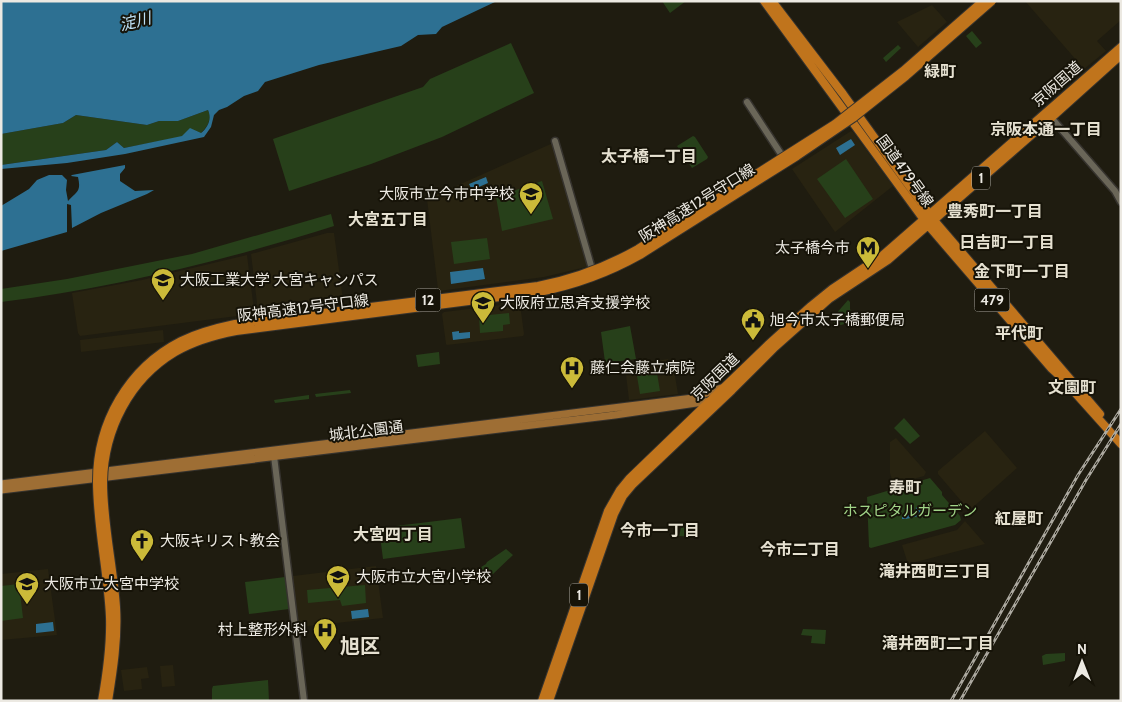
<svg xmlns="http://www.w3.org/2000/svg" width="1122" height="702" viewBox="0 0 1122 702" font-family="Cabin,'Noto Sans JP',sans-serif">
<rect width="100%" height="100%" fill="#1f1c10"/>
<path fill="#282311" d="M1025,1H1121V20L1097,41L1106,51L1084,69Z
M932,5L947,22L918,47L897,22Z
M851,131L853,132L893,186L835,232L792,169Z
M553,143L587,265L586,267L544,277L439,291L438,289L427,199Z
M327,233H334L343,300L341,303L260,313L258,311L251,254Z
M247,255L254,310L253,314L80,336L78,333L72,293L142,280Z
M518,303L520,304L524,334L523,336L447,345L446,344L442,314L444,312Z
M163,330L164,342L81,352L80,340Z
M668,359L675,376L678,394L629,400L625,366Z
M985,431L1017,468L971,509H968L938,474V471Z
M896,438L926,472L924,476L895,484L893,483L890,473V442Z
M965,521L985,544L908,564L902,545L957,530Z
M376,566L383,618L298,627L292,578L293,576Z
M48,569L57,635L1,640V574Z
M173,665L175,686L162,687L160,666Z
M147,667L149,678L141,679L142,689L124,691L121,670Z"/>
<path fill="#27401a" d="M662,1H686L670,13Z
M972,31L982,43L976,48L966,36Z
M511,43L534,93L442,137L371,164L289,191L273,139L423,87L430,79Z
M898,45L901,48L886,62L883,58Z
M208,110C212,119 208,126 201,133L124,148L117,142L106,150L1,165V134L63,123L76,115L147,125L159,121H178Z
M693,136L695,137L708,157L707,159L692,168L677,146Z
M846,159L873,199L845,218L817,179Z
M542,181L553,219L502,231L496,197Z
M331,214L334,226C226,260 114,288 1,302V289L67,279L192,254Z
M487,238L490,259L454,264L451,242Z
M848,300L850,302V309L855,321L834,327L832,325L836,320L835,315Z
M509,313L510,324L503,325V331L480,333L479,316Z
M630,326L636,359L607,363L605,362L601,332Z
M439,352L440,364L418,367L416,355Z
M657,373L660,391L640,394L637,376Z
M350,390L351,393L316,397L315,394Z
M309,395V399L275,403L274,400Z
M904,418L920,436L910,444L894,428Z
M930,478L942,492V495L960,516L961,520L955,525L871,548L869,547L867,497Z
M461,518L465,548L383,559L379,528Z
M684,525L694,526L695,537L679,536L681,528Z
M506,549L513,555L493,574L487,570L478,571V569L486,564L487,562Z
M285,577L289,609L249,614L245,582Z
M19,584L23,618L1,621V586Z
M365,585L366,603L342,606L340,600L308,603L307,590Z
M803,629L826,630L825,644L811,643L812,636L801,635Z
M1065,653V661L1043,665L1042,656L1046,654Z
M268,680L269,701H212V689L213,686Z"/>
<path fill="#2d7092" d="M1,1H497L442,27L436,34L418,35L401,46L319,65L265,82L258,91L244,96L227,107L219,110L214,115L211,127L204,137L125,154L67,163L1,169V165L106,150L117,142L124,148L182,136L190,128L201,133C208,127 212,119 208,110L178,121H159L147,125L76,115L63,123L1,134Z
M851,139L855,145L840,155L836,148Z
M125,165V168L120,174V181L135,191L154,190L147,194L101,213L72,228L71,205L67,204V232L1,251V206L29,189L37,180L49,175H62L67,180L66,190L68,201C78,191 81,191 78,177L71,176L72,175Z
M486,177L488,183L472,190L469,184Z
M483,268L485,279L451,284L450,272Z
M459,331V333L470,332V338L453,340L452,332Z
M917,507L922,509L919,516L906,519H902V517L913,513Z
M368,609L369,617L352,619L351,611Z
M53,622L54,631L36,633V624Z"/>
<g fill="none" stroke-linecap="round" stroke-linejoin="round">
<g stroke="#36332e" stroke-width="9">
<path id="secondary" d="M747,102L781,154
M1048,114L1115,191L1121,202
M555,141L592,269
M274,456L304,701"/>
</g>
<g stroke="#36332e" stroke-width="9">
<path id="primary" d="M1,484L693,398L721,388
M1,490L615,415L710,401"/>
</g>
<g stroke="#36332e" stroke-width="10">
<path id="highway" d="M764,1L927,224L1051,368L1061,377L1121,444
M772,1L843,94L933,219L1100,414
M542,701L608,511L620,490L629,479L769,344L811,306L832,289L883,255L1121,47
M549,701L614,514L623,496L633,484L732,390L775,347L829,299L888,260L1051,118L1121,55"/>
</g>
<use href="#secondary" stroke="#6a6658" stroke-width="6"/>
<use href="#primary" stroke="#9e6e34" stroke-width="7"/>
<use href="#highway" stroke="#c0741c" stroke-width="8"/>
<g stroke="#adaaa1" stroke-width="3">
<path id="rail" d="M951,701L1078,475L1121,409
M960,701L1086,480L1121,424"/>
</g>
<use href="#rail" stroke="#161308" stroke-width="1" stroke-dasharray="4" stroke-linecap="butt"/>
<g stroke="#36332e" stroke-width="10" stroke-linecap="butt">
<path id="highway-bridge" d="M102,701C107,673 111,646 110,617C108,572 97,527 97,481C97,423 128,368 181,341C198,333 216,328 235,324L538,286C574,279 606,267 638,249L835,124L903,71L983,1
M108,701C113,670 118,638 116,607C113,565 103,524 103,482C104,429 130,379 175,352C194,341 215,335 236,331L539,292C575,285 608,273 640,255L797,156L853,118L906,76L992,1"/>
</g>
<use href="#highway-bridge" stroke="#c0741c" stroke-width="8"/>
</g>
<defs>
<g id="school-pin" transform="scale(1.25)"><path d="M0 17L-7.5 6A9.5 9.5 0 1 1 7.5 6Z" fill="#cbba39" stroke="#161308"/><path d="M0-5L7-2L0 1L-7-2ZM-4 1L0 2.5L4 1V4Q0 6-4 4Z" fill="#111"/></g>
<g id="metro-pin" transform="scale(1.25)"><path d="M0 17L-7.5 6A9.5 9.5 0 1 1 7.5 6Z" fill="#cbba39" stroke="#161308"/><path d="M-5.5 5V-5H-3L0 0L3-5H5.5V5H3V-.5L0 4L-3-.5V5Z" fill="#111"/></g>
<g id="university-pin" transform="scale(1.25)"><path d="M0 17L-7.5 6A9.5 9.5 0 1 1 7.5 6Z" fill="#cbba39" stroke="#161308"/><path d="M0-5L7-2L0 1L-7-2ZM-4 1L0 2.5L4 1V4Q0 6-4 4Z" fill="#111"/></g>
<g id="civic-pin" transform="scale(1.25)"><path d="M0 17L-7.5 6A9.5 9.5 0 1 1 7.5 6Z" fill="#cbba39" stroke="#161308"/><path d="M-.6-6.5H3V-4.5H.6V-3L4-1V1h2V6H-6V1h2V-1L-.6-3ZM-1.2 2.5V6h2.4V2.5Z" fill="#111"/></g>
<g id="hospital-pin" transform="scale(1.25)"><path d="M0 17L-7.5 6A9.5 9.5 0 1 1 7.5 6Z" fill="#cbba39" stroke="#161308"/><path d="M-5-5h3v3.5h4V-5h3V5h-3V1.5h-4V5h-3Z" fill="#111"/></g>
<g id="church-pin" transform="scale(1.25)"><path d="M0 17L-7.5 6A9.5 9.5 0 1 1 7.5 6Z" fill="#cbba39" stroke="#161308"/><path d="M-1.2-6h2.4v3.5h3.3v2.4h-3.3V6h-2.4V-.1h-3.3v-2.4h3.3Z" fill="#111"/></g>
</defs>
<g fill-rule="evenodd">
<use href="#school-pin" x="531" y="194"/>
<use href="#metro-pin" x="868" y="248"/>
<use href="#university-pin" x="163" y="280"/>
<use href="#school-pin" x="483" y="303"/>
<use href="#civic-pin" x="753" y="320"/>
<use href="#hospital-pin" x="572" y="368"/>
<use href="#church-pin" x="142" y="541"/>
<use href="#school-pin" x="338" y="577"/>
<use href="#school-pin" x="27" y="584"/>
<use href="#hospital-pin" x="325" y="630"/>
</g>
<g text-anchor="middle" stroke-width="4" stroke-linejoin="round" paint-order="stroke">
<g fill="#161308" stroke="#aca9a1" stroke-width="1">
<rect x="972" y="166.5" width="18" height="23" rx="4"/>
<rect x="415.5" y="288.5" width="25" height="23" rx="4"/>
<rect x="974.5" y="288.5" width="35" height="23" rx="4"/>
<rect x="570" y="583.5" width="18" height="23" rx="4"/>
</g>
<g font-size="14" font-weight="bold" fill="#ece9e2">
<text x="981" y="183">1</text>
<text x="428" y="305">12</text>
<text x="992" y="305">479</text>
<text x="579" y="600">1</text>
</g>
<g font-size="15" fill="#ece9e2" stroke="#161308">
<text transform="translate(1057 84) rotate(-41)" y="5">京阪国道</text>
<text transform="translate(905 171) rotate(54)" y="5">国道479号線</text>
<text transform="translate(697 203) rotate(-32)" y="5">阪神高速12号守口線</text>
<text transform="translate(303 308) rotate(-7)" y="5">阪神高速12号守口線</text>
<text transform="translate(715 377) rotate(-44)" y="5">京阪国道</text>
<text transform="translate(366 431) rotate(-7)" y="5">城北公園通</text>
</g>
<g font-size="15" fill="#ece9e2" stroke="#161308" text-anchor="start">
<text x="514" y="199" text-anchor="end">大阪市立今市中学校</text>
<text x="850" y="253" text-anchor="end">太子橋今市</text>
<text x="180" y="285">大阪工業大学 大宮キャンパス</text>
<text x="500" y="308">大阪府立思斉支援学校</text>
<text x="770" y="325">旭今市太子橋郵便局</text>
<text x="590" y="373">藤仁会藤立病院</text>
<text x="160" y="546">大阪キリスト教会</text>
<text x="356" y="582">大阪市立大宮小学校</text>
<text x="44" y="589">大阪市立大宮中学校</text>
<text x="308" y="635" text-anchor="end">村上整形外科</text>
</g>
<g font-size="15" fill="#a1d488" stroke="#161308">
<text x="910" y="516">ホスピタルガーデン</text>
</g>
<g font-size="16" font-style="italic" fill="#bee1f6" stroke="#161308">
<text transform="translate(135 21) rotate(-14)" y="6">淀川</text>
</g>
<g font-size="16" font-weight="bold" fill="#e6e1d1" stroke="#161308">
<text x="940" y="77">緑町</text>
<text x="1046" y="135">京阪本通一丁目</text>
<text x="649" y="162">太子橋一丁目</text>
<text x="995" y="217">豊秀町一丁目</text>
<text x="388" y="225">大宮五丁目</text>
<text x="1007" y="248">日吉町一丁目</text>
<text x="1022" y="277">金下町一丁目</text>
<text x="1019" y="339">平代町</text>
<text x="1072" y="393">文園町</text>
<text x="905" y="493">寿町</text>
<text x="1019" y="524">紅屋町</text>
<text x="660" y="536">今市一丁目</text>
<text x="393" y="540">大宮四丁目</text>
<text x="800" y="555">今市二丁目</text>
<text x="935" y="577">滝井西町三丁目</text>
<text x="938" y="649">滝井西町二丁目</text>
</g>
<g font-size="20" font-weight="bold" fill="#e6e1d1" stroke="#161308">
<text x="360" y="653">旭区</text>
</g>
</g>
<rect width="1122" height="702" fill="none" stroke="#ece9e2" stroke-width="5"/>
<g transform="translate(1082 662)" stroke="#161308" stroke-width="4" paint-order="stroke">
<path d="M0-4L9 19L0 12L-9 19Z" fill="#ece9e2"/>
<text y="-8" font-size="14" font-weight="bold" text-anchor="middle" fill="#ece9e2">N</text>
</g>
</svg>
